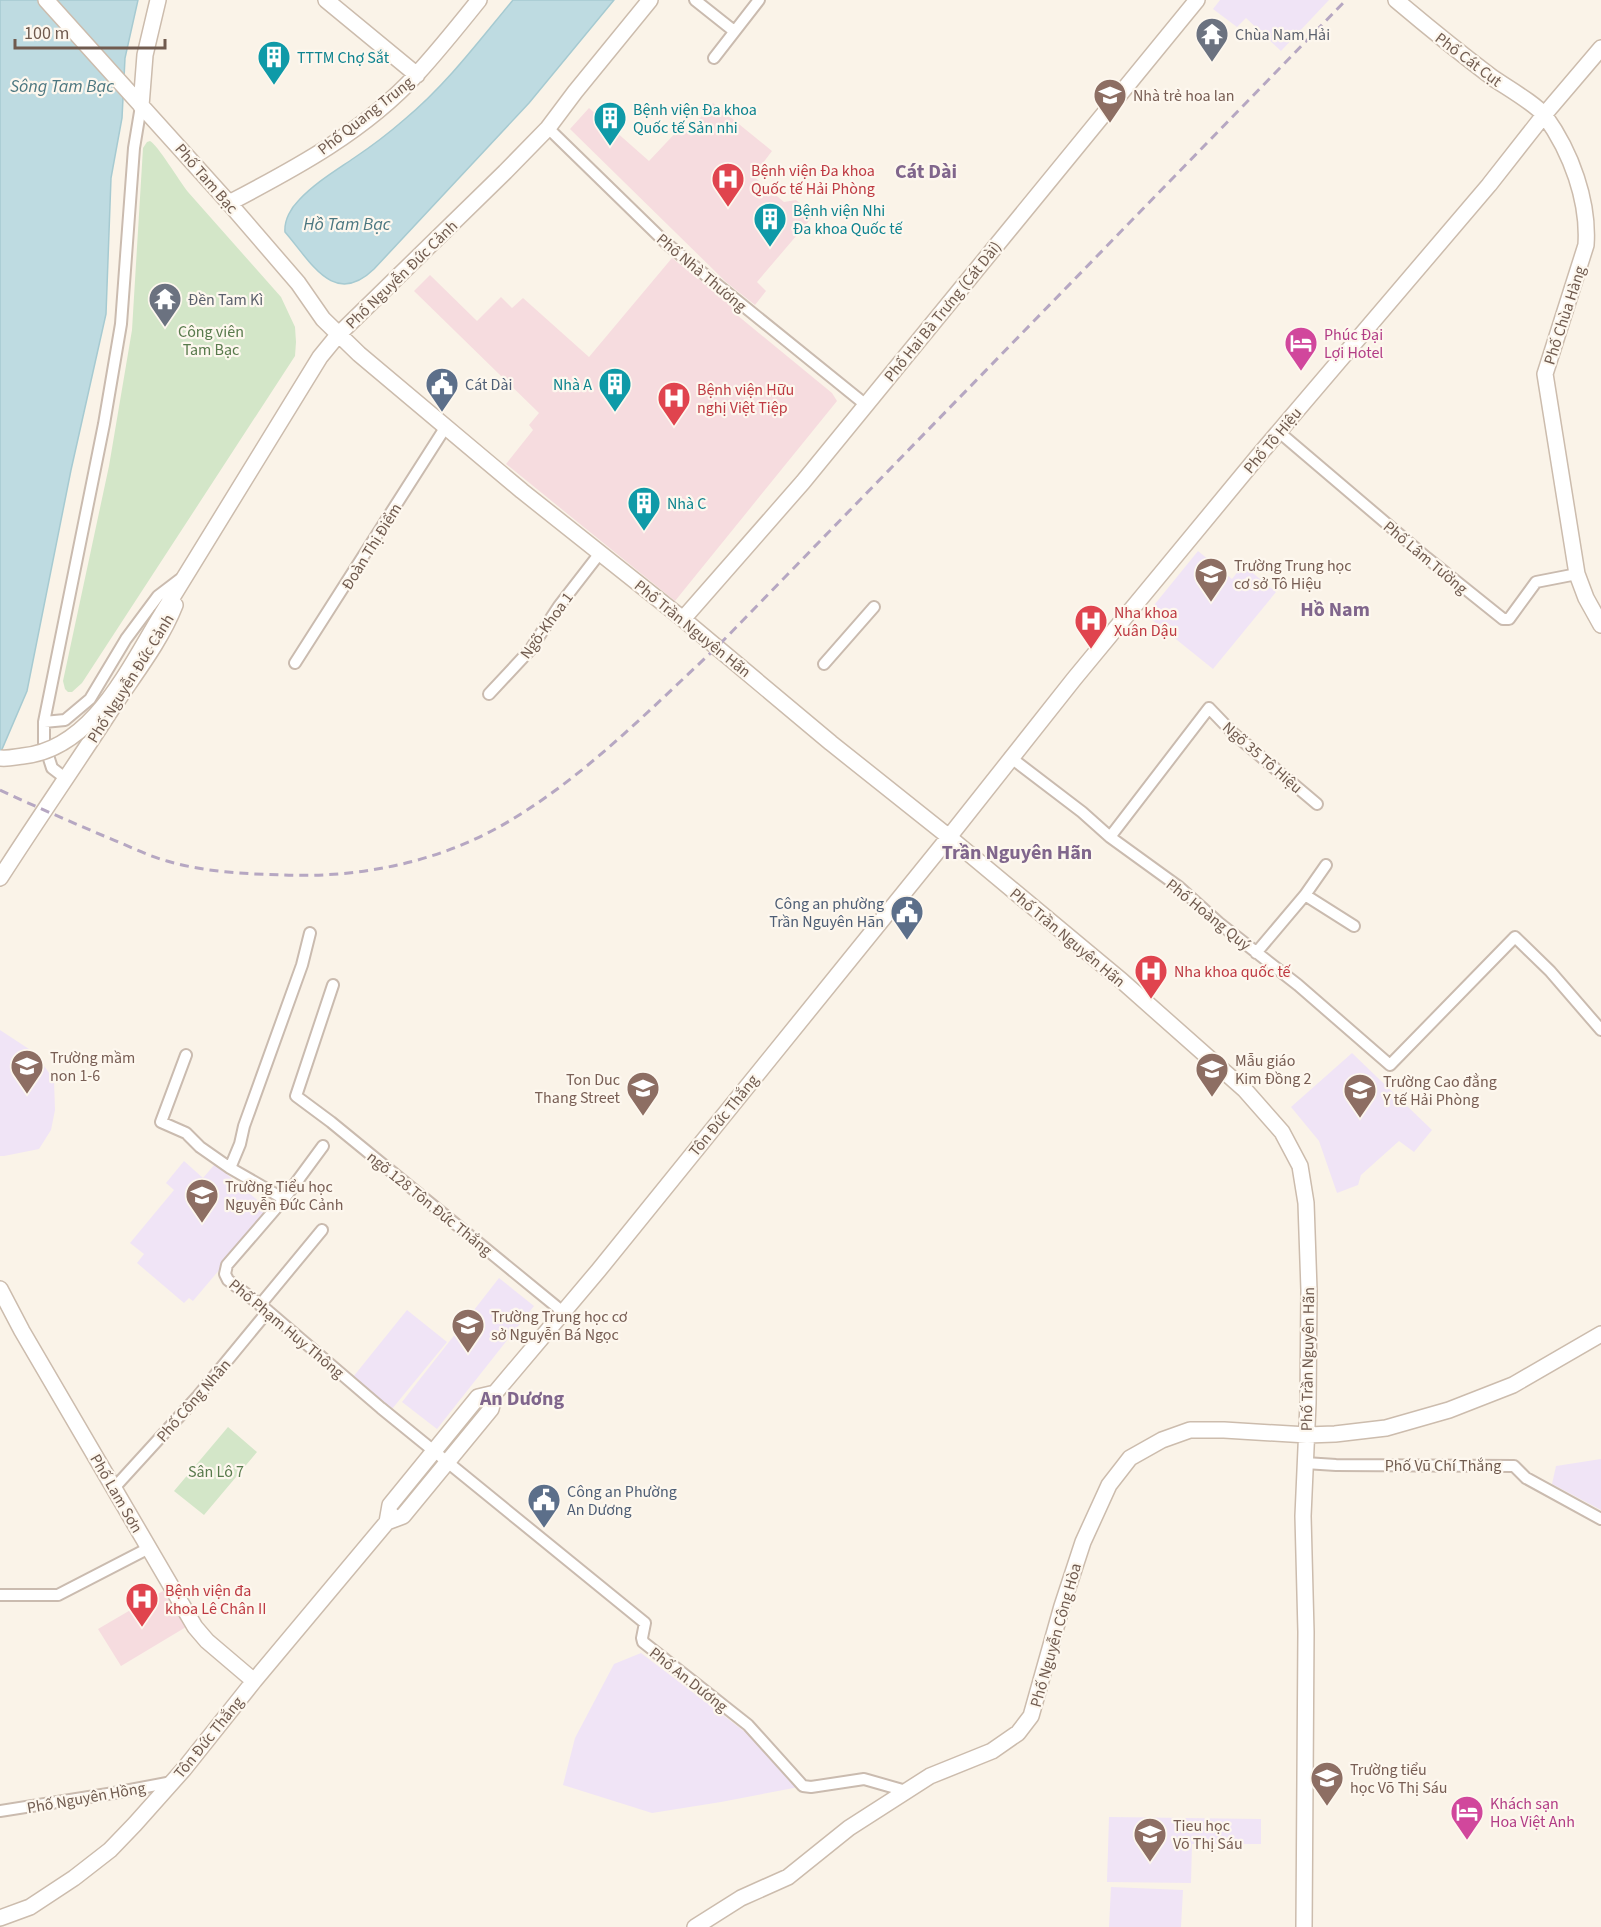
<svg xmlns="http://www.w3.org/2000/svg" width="1601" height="1927" viewBox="0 0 1601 1927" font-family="'Source Sans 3',sans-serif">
<rect width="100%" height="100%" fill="#faf3e8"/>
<path fill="#f0e4f6" d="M1220,0H1329L1281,51L1246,18L1237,27L1213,9Z
M1198,551L1232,579L1243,565L1276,592L1213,669L1146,615Z
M0,1030L35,1053L54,1080L55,1110L51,1130L39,1149L4,1156H0Z
M1352,1053L1432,1130L1414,1152L1399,1141L1361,1175L1358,1185L1337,1193L1319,1141L1291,1107Z
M184,1161L203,1178L215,1164L262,1204L267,1198L274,1205L193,1301L189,1298L184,1303L137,1263L144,1254L130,1243L174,1190L166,1183Z
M499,1278L534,1306L437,1429L402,1402Z
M407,1310L447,1342L392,1409L353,1377Z
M1601,1459V1510L1552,1484L1556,1466Z
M641,1653L761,1744L799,1787L721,1802L652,1813L563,1785L575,1738L614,1664Z
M1109,1817L1261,1819V1844H1192L1191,1883L1107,1882Z
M1111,1887L1183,1890L1181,1927H1109Z"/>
<path fill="#f6dcdf" d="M713,103L772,151L753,176L784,202L796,200L814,215L757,282L766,291L755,305L726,282L570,129L589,108L649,161L681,127L688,132Z
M672,258L739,311L737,315L832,393L837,401L675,601L506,464L533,430L529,425L539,413L414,291L430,275L477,321L501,297L512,308L523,298L589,357Z
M163,1591L186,1627L121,1666L98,1629Z"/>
<path fill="#d3e6c8" d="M150,141C157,144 180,182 188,192L281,297L295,327L296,342L295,356L82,683L72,692H68L65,689L63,681L109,466L132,330L143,148L147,142Z
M228,1427L257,1452L204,1515L174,1491Z"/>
<path fill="#bedbe1" stroke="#a6cad1" stroke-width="1.5" d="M0,0H138L125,58L122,118L111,178L106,314L71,470L27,691L0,754Z
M513,0H614L529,103L374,269C334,308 311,262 285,232C284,220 291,208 299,200C315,183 335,171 354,158C372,146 389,133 405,119C446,85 479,41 513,0Z"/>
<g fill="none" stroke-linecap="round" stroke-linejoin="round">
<g stroke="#cabbaf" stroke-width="14">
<path id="street" d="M695,0L734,31
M714,58L759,0
M548,128L667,244L866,405
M1279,432L1427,558L1503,619H1509L1536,582L1577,574
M295,663L445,428
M824,664L874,607
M489,694L530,650L559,606L600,553
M44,722L65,720L90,699L126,639L158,596L179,580
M1010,757L1082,812L1110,837L1179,887L1219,923L1298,985L1390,1065L1515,937L1550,971L1601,1030
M65,778L52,768L44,743V722L104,424L121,324L134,148L141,106
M1110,837L1209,708L1233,733L1317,804
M1305,895L1354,926
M1256,953L1305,895L1326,865
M333,985L296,1096L331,1122L563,1312
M186,1055L161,1122L186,1133L200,1147L230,1168L284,1199
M323,1146L284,1199L227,1265L225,1274L228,1280L268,1311L381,1408L645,1623L642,1638L643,1642L748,1725L803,1786L811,1787L864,1779L906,1791
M230,1168L240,1144L244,1126L302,965L310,933
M260,1305L322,1230
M1305,1463L1336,1465L1514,1466L1526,1478L1601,1519
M115,1487L198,1396L268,1311
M0,1595H58L149,1548
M0,1811L114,1793L172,1782"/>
</g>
<g stroke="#ccbcad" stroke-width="18">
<path id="secondary" d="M46,0L229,203L298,283L323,319L359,354L522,491L683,619L831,743L949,837L1122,981L1245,1090L1282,1132L1300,1166L1306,1203L1309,1290L1308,1403L1303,1516L1306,1632L1304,1927
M326,0L417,75
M1396,0C1428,27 1460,53 1493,78C1506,87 1536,104 1545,116C1571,152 1589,201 1586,245L1545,374L1577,574L1586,598L1601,625
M141,106L145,55L158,0
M229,203C296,168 365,131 417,74C439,50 459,25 479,0
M162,614L320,357L338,335L505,172L548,128L575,92L650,0
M683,619L803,482L1197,0
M0,878C36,822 74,767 111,710C133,676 160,643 175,605
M0,1289L22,1331L195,1627L207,1641L254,1681
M387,1522L390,1505L478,1397L495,1393
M0,1918L30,1907L74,1878L110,1850L135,1824L184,1769L254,1681L387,1522L403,1516L491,1409L495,1393L598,1271L949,837L1074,679L1259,455L1489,185L1544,115L1601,48
M695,1927L741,1898L788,1877L849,1828L930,1776L992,1751L1018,1733L1031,1716L1062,1606L1083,1542L1109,1485L1130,1458L1162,1440L1190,1430H1224L1307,1435L1335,1434L1386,1428L1449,1410L1513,1385L1601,1334"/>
</g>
<use href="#street" stroke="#fff" stroke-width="10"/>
<use href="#secondary" stroke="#fff" stroke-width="15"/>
<path stroke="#b6a7c2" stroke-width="3" stroke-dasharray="9 6" stroke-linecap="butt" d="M0,790C34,806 69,821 104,836C125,844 145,855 167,861C204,872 246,874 284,875C358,878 434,863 499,827C581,781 648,711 716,648L1346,0"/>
<g stroke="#ccbcad" stroke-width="18" stroke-linecap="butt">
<path id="secondary-bridge" d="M0,758C8,759 15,757 23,756C93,749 129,667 162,614"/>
</g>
<use href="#secondary-bridge" stroke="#fff" stroke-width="15"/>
</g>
<defs>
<g id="temple-pin" transform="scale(1.725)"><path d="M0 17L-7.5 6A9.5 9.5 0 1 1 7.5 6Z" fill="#6b7280" stroke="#fdf7ee"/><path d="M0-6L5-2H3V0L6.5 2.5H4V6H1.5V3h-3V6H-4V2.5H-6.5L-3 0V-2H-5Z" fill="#fff"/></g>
<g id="building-pin" transform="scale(1.725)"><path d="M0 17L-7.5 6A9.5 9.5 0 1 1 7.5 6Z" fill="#0f9aa8" stroke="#fdf7ee"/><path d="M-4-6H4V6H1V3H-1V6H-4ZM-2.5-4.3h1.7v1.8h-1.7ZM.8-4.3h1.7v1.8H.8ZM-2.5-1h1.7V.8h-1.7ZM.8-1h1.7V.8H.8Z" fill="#fff"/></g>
<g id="school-pin" transform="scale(1.725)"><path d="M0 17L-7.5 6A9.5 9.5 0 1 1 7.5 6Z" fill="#8d6e63" stroke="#fdf7ee"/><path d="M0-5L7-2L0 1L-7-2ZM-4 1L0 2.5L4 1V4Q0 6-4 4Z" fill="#fff"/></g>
<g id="hospital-pin" transform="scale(1.725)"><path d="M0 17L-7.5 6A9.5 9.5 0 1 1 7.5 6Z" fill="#e0444e" stroke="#fdf7ee"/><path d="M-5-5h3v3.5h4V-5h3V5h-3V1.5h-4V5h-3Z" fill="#fff"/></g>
<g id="hotel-pin" transform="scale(1.725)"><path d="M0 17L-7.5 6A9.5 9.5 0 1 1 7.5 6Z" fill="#d1479c" stroke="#fdf7ee"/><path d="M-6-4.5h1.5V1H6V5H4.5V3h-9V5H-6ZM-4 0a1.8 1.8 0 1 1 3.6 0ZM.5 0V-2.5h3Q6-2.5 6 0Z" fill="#fff"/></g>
<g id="civic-pin" transform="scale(1.725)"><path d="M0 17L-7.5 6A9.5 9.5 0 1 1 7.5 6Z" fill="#5c6f8a" stroke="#fdf7ee"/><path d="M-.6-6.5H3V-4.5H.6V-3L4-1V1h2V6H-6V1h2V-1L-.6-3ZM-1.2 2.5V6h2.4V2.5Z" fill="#fff"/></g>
<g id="university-pin" transform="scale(1.725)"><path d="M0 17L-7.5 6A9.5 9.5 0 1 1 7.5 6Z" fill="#8d6e63" stroke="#fdf7ee"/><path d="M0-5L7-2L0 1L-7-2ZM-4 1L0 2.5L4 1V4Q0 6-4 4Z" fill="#fff"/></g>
</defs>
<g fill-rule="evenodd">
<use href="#temple-pin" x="1212" y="34"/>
<use href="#building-pin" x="274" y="57"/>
<use href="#school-pin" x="1110" y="95"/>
<use href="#building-pin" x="610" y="118"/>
<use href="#hospital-pin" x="728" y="179"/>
<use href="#building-pin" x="770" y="219"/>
<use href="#temple-pin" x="165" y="299"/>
<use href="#hotel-pin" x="1301" y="343"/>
<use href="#civic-pin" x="442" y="384"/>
<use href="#building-pin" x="615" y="384"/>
<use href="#hospital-pin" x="674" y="398"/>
<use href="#building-pin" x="644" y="503"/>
<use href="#school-pin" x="1211" y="574"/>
<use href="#hospital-pin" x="1091" y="621"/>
<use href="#civic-pin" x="907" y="912"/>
<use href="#hospital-pin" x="1151" y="971"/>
<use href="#school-pin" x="27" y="1066"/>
<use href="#school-pin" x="1212" y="1069"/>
<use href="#school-pin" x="643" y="1088"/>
<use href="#university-pin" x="1360" y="1090"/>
<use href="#school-pin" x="202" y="1195"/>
<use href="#school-pin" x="468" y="1325"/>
<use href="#civic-pin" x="544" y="1500"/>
<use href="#hospital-pin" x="142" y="1599"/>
<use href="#school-pin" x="1327" y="1778"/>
<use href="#hotel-pin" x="1467" y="1812"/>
<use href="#school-pin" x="1150" y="1834"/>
</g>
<g text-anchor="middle" stroke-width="4.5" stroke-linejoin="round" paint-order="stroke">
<g font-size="16" fill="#5b616d" stroke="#fdf7ee" text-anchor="start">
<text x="1235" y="40">Chùa Nam Hải</text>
<text x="188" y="305">Đền Tam Kì</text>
</g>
<g font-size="16" fill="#0d838f" stroke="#fdf7ee" text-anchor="start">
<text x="297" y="63">TTTM Chợ Sắt</text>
<text x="633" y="115">Bệnh viện Đa khoa<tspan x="633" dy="18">Quốc tế Sản nhi</tspan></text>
<text x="793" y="216">Bệnh viện Nhi<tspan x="793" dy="18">Đa khoa Quốc tế</tspan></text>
<text x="592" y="390" text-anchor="end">Nhà A</text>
<text x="667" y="509">Nhà C</text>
</g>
<g font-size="16" fill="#705b4f" stroke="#fdf7ee">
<text transform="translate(1469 59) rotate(37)" y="6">Phố Cát Cụt</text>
<text transform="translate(365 115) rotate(-38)" y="6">Phố Quang Trung</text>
<text transform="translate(207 178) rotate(49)" y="6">Phố Tam Bạc</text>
<text transform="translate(702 272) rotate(40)" y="6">Phố Nhà Thương</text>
<text transform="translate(401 274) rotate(-44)" y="6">Phố Nguyễn Đức Cảnh</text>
<text transform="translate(942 311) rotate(-51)" y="6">Phố Hai Bà Trưng (Cát Dài)</text>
<text transform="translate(1564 315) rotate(-72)" y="6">Phố Chùa Hàng</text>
<text transform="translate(1272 440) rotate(-50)" y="6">Phố Tô Hiệu</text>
<text transform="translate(371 546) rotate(-58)" y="6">Đoàn Thị Điểm</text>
<text transform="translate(1426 557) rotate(40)" y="6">Phố Lâm Tường</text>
<text transform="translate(546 625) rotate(-54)" y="6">Ngõ-Khoa 1</text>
<text transform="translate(693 628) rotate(39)" y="6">Phố Trần Nguyên Hãn</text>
<text transform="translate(130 678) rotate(-58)" y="6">Phố Nguyễn Đức Cảnh</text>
<text transform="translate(1263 757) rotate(41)" y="6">Ngõ 35 Tô Hiệu</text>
<text transform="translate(1209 914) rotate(39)" y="6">Phố Hoàng Quý</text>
<text transform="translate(1068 937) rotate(40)" y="6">Phố Trần Nguyên Hãn</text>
<text transform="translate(723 1115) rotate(-51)" y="6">Tôn Đức Thắng</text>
<text transform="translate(430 1203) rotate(39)" y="6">ngõ 128 Tôn Đức Thắng</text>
<text transform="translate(287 1328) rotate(40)" y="6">Phố Phạm Huy Thông</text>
<text transform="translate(1307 1359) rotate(-89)" y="6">Phố Trần Nguyên Hãn</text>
<text transform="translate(193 1400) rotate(-49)" y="6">Phố Công Nhân</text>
<text x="1443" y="1471">Phố Vũ Chí Thắng</text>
<text transform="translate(117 1493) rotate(60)" y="6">Phố Lam Sơn</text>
<text transform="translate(1055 1635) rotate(-74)" y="6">Phố Nguyễn Công Hòa</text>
<text transform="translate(689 1679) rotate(38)" y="6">Phố An Dương</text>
<text transform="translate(208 1737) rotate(-51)" y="6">Tôn Đức Thắng</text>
<text transform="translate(86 1797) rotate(-10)" y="6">Phố Nguyên Hồng</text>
</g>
<g font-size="16" fill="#785e54" stroke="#fdf7ee" text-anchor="start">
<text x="1133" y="101">Nhà trẻ hoa lan</text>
<text x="1234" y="571">Trường Trung học<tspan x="1234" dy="18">cơ sở Tô Hiệu</tspan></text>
<text x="50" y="1063">Trường mầm<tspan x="50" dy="18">non 1-6</tspan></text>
<text x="1235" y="1066">Mẫu giáo<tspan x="1235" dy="18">Kim Đồng 2</tspan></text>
<text x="620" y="1085" text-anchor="end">Ton Duc<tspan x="620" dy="18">Thang Street</tspan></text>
<text x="1383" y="1087">Trường Cao đẳng<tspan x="1383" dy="18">Y tế Hải Phòng</tspan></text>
<text x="225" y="1192">Trường Tiểu học<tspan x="225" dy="18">Nguyễn Đức Cảnh</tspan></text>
<text x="491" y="1322">Trường Trung học cơ<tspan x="491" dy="18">sở Nguyễn Bá Ngọc</tspan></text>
<text x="1350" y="1775">Trường tiểu<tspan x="1350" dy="18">học Võ Thị Sáu</tspan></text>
<text x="1173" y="1831">Tieu học<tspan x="1173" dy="18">Võ Thị Sáu</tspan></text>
</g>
<g font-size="16" fill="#be3a42" stroke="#fdf7ee" text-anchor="start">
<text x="751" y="176">Bệnh viện Đa khoa<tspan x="751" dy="18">Quốc tế Hải Phòng</tspan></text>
<text x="697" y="395">Bệnh viện Hữu<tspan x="697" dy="18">nghị Việt Tiệp</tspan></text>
<text x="1114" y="618">Nha khoa<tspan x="1114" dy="18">Xuân Dậu</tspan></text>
<text x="1174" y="977">Nha khoa quốc tế</text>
<text x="165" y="1596">Bệnh viện đa<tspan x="165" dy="18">khoa Lê Chân II</tspan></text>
</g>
<g font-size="16" fill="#587a4c" stroke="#fdf7ee">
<text x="211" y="337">Công viên<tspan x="211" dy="18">Tam Bạc</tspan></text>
<text x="216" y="1477">Sân Lô 7</text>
</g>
<g font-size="16" fill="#b23c85" stroke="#fdf7ee" text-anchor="start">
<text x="1324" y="340">Phúc Đại<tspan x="1324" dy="18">Lợi Hotel</tspan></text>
<text x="1490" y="1809">Khách sạn<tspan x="1490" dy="18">Hoa Việt Anh</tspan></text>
</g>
<g font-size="16" fill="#4e5e75" stroke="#fdf7ee" text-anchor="start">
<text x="465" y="390">Cát Dài</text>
<text x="884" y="909" text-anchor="end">Công an phường<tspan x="884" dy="18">Trần Nguyên Hãn</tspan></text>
<text x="567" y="1497">Công an Phường<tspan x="567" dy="18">An Dương</tspan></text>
</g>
<g font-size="18" font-style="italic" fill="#4c7780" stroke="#fdf7ee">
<text x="62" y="92">Sông Tam Bạc</text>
<text x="347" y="230">Hồ Tam Bạc</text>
</g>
<g font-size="20" font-weight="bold" fill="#80668c" stroke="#fdf7ee">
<text x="926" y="178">Cát Dài</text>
<text x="1335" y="616">Hồ Nam</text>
<text x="1017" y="859">Trần Nguyên Hãn</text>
<text x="522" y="1405">An Dương</text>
</g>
</g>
<path d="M15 39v9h150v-9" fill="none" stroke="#705b4f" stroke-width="3"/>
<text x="24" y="39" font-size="18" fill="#705b4f" stroke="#fdf7ee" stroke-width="4.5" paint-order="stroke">100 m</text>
</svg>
